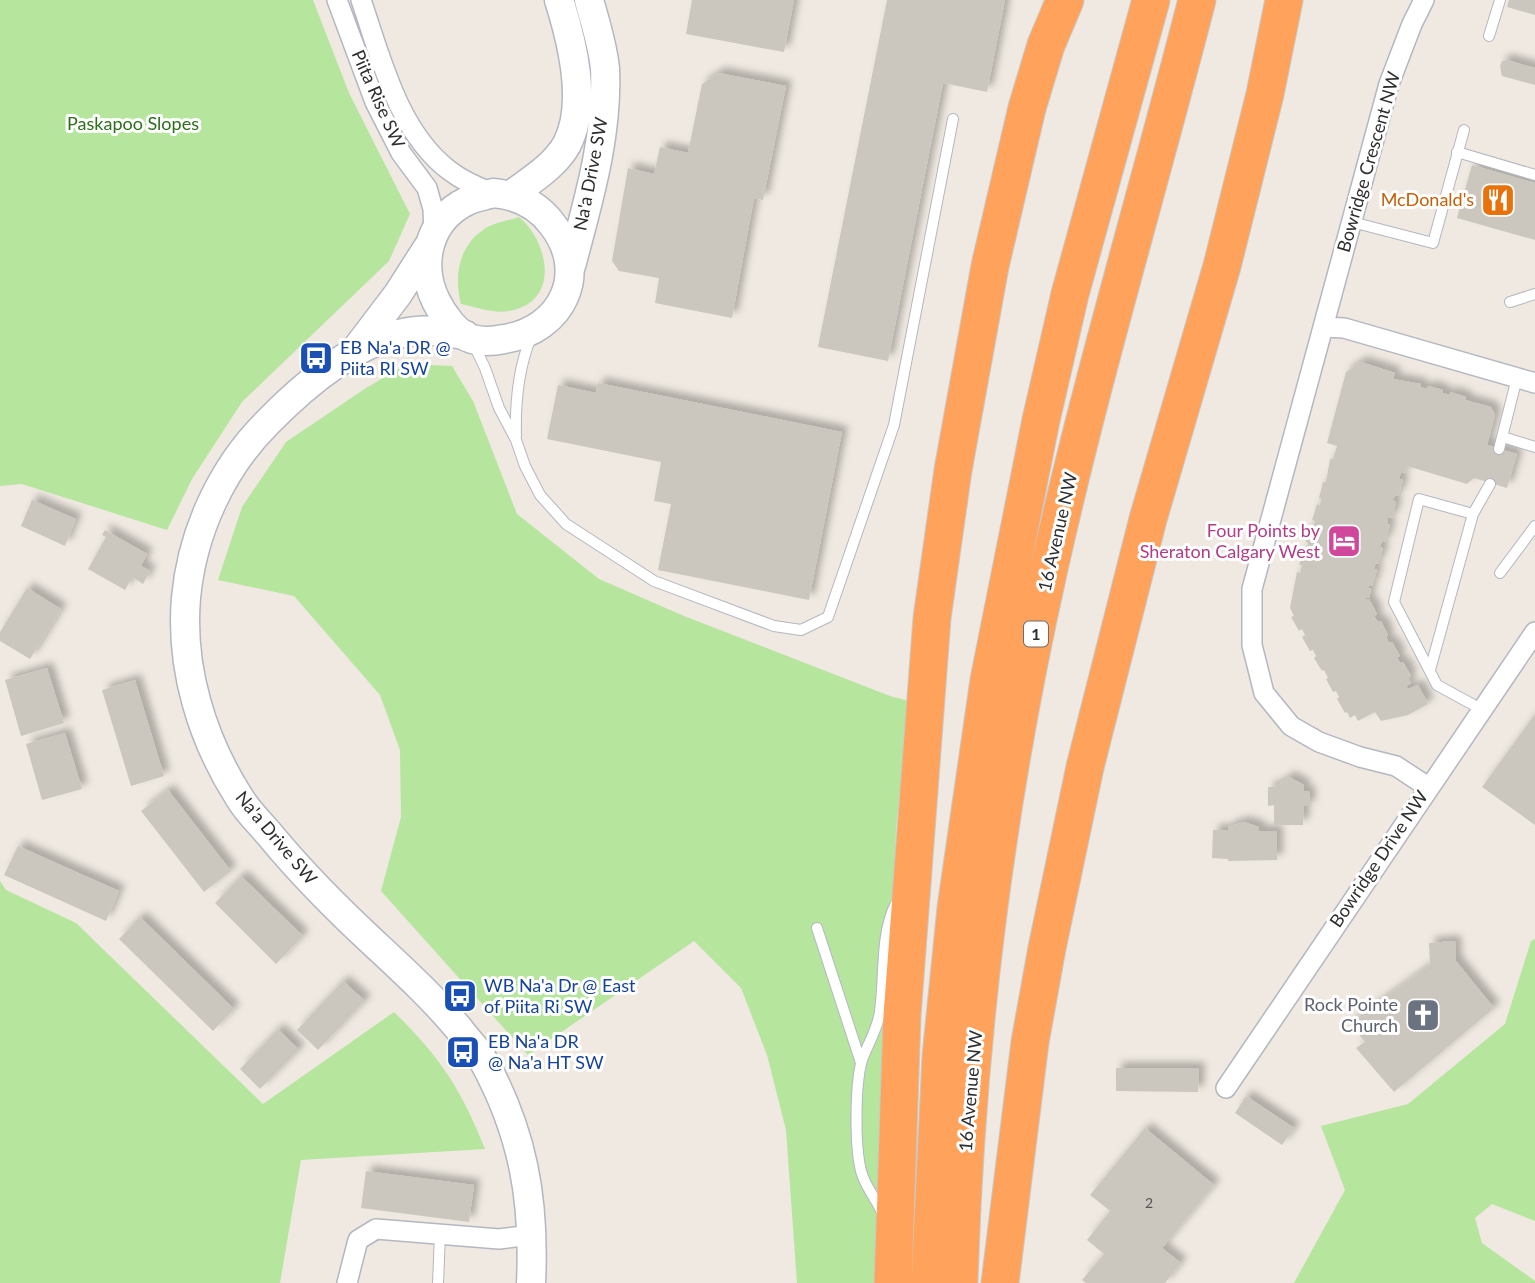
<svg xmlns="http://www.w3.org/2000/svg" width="1535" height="1283" viewBox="0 0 1535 1283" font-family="Lato,sans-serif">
<defs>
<filter id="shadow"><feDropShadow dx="6" dy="-6" stdDeviation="3.5" flood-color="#0004"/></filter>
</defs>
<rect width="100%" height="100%" fill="#efe9e1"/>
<path fill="#b6e59e" d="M0,0H313L349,93L410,214L389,261L242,402L192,479L167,530L22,484L0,486Z
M519,217C549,242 561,302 509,311C494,314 476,307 461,304C454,277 458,247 483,230C492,223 507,221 519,217Z
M407,364L452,366L473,401L517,514L599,579L684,616L890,696L909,701L896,830L884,1283H797L786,1130L767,1055L741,988L694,941L528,1055L381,891L401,817L400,750L380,695L294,596L218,580L242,507L286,442L366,388Z
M0,881L6,890L76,923L263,1104L394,1012C441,1058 461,1089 485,1149L301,1160L280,1283H0Z
M1535,939V1221L1492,1204L1475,1218L1482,1243L1535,1281V1283H1294L1345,1190L1321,1126L1408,1104L1505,1024L1531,941Z"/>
<path fill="#cbc7bf" filter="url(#shadow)" d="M692,0H794L784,52L686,34Z
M887,0H1005L987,92L943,83L888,361L818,347Z
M1509,0H1535V15L1507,7Z
M1507,60L1535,68V85L1502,76L1500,66L1502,61Z
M719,73L786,86L763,200L754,198L732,318L655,303L659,278L619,271L612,261L628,168L654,174L660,147L688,153L702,84Z
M1472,165L1535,183V240L1457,218Z
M1361,362L1395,373L1393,379L1421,384L1420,387L1427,389L1428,386L1443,390V393L1450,395V392L1466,397L1465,400L1491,407L1495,415L1487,445L1517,454L1507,488L1474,478L1467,484L1407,466L1405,473L1401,472L1399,479L1403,480L1398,496L1395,495L1393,501L1396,502L1392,518L1388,517L1387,524L1390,525L1385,542L1382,541L1380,547L1383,548L1378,564L1376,563L1374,569L1377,570L1372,586H1369V588L1371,589L1369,598L1366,597V600L1369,599L1377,614L1374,616L1378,622L1381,621L1388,635L1386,637L1389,643L1392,642L1400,656L1397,657L1400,663L1403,662L1411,676L1408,678L1411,683L1406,686L1408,689L1418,685L1428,704L1408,715L1381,721L1375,712L1358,721L1355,715L1350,718L1347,712L1345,713L1337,699L1339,697L1336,691L1333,692L1326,679L1328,678L1324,670L1322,671L1314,658L1316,656L1313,650L1310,651L1302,637L1305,635L1302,629L1299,631L1291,617L1294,616L1290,608L1297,572L1300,573L1302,565H1299L1304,549L1307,550L1308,543L1306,542L1310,526L1313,527L1315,521L1312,520L1317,504L1320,505L1321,499L1319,498L1323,482H1326L1330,459H1333L1337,446L1327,443L1346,372Z
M598,383L842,432L809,600L658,570L671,504L654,501L661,462L547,439L558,385L596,393Z
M32,500L76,519L65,546L21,526Z
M105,530L147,554L141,566L150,571L143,584L132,577L125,590L88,569L106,537L102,535Z
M27,588L61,609L30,659L0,641V632Z
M47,668L64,723L21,736L5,680Z
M135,680L164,776L131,786L102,690Z
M1535,714V825L1482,787Z
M65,733L82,789L42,800L26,744Z
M1289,777L1304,785L1303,791H1309L1310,806H1304L1303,825H1274V805L1268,806V787H1274Z
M168,790L231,871L204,892L141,811Z
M1244,822L1259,827V831H1277V860L1228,861V859L1212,858L1213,830H1228V827Z
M18,846L119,891L106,921L4,875Z
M241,876L303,936L276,964L215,903Z
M140,917L234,1009L213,1031L119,939Z
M1455,941L1456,961L1494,1008L1394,1092L1356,1048L1365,1042L1350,1023L1430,965L1429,943Z
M343,981L365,1001L318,1050L297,1030Z
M278,1029L299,1050L260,1089L240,1069Z
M1116,1068H1199L1198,1092L1116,1091Z
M1246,1096L1294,1128L1282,1145L1235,1113Z
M1145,1128L1214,1185L1162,1248L1181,1263L1165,1283H1086L1082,1280L1104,1254L1087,1240L1110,1211L1090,1195Z
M366,1171L474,1185L469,1222L361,1208Z"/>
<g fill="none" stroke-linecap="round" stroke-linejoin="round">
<g stroke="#b4b7c1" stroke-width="12">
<path id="lane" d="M1489,36L1500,0
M1457,152L1535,175
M1352,222L1433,243L1464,130
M1510,302L1535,294
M473,343L485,368L499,408L516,440L525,466L540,495L566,524L654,581L774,626L801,630L828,617L894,425L953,119
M516,436C515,402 518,369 531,337
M1503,437L1535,447
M1499,449L1517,378
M1473,514L1490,484
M1500,573L1535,526
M1430,670L1473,514L1419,499L1394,602L1437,685L1481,709
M817,928L861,1063
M883,1215C878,1202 868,1190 863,1177C854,1154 855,1084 862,1060C868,1043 878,1029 880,1011C885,976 880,937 895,905
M438,1283L440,1234"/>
</g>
<g stroke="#b4b7c1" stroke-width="22">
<path id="street" d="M337,0L375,102L401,153L427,188L433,209L434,233
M361,0C381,58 398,132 450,171C463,181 477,187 493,193
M1424,0L1412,24L1389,84L1252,589V645L1264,693L1291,726L1319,742L1360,757L1396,766L1428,787
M1325,327L1344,328L1535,383
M1226,1088L1535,632
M347,1283L358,1240L376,1229L499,1239L531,1235"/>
</g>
<g stroke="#b4b7c1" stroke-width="31">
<path id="secondary" d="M493,193C517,195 537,204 552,224C590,272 563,330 504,339C495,341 482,342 472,339C457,335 443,315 436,301C418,264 428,220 467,201C475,197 485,196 493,193Z
M511,195C531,180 555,166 567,144C588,103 572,41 559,0
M571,266C588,202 608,136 605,69C603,46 595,22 589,0
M465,335C449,333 431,329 416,331C361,336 304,385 267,423C221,469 192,533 186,598C180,668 202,739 239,797C247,811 260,823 270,835C303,875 339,911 377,946C406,973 434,999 459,1029C466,1039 476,1048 482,1058C523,1132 535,1199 531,1283
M357,348L398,294L428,247"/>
</g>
<g stroke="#c9c9c9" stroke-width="39">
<path id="highway" d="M893,1283L902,1016L932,618L953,470L990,266L1027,108L1046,45L1065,0
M930,1283L941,1056L956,908L989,680L1041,420L1070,294L1151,0
M959,1283C966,1045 996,805 1048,573C1091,380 1148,191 1197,0
M1000,1283L1030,1042L1047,948L1085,767L1148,519L1222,266L1265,94L1284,0"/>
</g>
<use href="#lane" stroke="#fff" stroke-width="10"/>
<use href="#street" stroke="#fff" stroke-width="19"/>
<use href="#secondary" stroke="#fff" stroke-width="28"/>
<use href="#highway" stroke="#ffa35c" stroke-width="37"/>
</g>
<defs>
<g id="restaurant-square" transform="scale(1.75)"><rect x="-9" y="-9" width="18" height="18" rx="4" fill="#e8710a" stroke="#fff"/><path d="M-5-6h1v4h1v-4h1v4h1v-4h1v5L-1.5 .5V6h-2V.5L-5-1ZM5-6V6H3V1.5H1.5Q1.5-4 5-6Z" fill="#fff"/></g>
<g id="bus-square" transform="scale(1.75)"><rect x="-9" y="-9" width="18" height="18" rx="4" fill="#1a4fb4" stroke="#fff"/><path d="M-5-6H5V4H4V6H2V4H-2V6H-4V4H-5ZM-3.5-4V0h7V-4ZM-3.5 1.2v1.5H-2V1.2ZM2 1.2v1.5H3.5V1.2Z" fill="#fff"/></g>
<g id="hotel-square" transform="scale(1.75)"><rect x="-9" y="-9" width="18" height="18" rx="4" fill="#d1479c" stroke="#fff"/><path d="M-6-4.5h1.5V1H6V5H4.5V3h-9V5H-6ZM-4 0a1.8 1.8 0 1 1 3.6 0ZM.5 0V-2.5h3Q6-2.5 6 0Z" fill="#fff"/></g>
<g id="church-square" transform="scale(1.75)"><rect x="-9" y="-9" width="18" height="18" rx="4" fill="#6b7280" stroke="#fff"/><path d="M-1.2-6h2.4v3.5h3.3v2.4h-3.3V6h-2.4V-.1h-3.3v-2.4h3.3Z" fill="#fff"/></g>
</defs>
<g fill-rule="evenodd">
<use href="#restaurant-square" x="1498" y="200"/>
<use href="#bus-square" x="316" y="358"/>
<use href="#hotel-square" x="1344" y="541"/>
<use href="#bus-square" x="460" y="996"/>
<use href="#church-square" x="1423" y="1015"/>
<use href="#bus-square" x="463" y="1052"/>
</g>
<g text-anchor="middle" stroke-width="6" stroke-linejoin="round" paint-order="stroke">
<g font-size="14" fill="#555452">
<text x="1149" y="1208">2</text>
</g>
<rect fill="#fff" stroke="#6d6d6d" stroke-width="2" x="1024" y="621.5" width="24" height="25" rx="5"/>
<g font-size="16" font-weight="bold" fill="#2e2e2e">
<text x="1036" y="640">1</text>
</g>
<g font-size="18" fill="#2e2e2e" stroke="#fff">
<text transform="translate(378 99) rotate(66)" y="6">Piita Rise SW</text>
<text transform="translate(1369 162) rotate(-74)" y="6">Bowridge Crescent NW</text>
<text transform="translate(591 174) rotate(-79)" y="6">Na'a Drive SW</text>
<text transform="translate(1058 532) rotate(-77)" y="6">16 Avenue NW</text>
<text transform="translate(276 838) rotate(50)" y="6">Na'a Drive SW</text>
<text transform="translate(1379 859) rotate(-56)" y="6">Bowridge Drive NW</text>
<text transform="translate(971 1091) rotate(-85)" y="6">16 Avenue NW</text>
</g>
<g font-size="18" fill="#2c6e1b" stroke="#fff">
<text x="133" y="130">Paskapoo Slopes</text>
</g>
<g font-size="18" fill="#c56008" stroke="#fff" text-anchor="end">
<text x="1474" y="206">McDonald's</text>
</g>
<g font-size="18" fill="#164399" stroke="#fff" text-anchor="start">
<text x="340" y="354">EB Na'a DR @<tspan x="340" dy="21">Piita RI SW</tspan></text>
<text x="484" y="992">WB Na'a Dr @ East<tspan x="484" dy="21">of Piita Ri SW</tspan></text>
<text x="488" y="1048">EB Na'a DR<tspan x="488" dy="21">@ Na'a HT SW</tspan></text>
</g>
<g font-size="18" fill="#b23c85" stroke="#fff" text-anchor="end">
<text x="1320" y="537">Four Points by<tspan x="1320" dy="21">Sheraton Calgary West</tspan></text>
</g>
<g font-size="18" fill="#5b616d" stroke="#fff" text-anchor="end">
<text x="1398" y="1011">Rock Pointe<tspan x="1398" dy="21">Church</tspan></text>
</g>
</g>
</svg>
